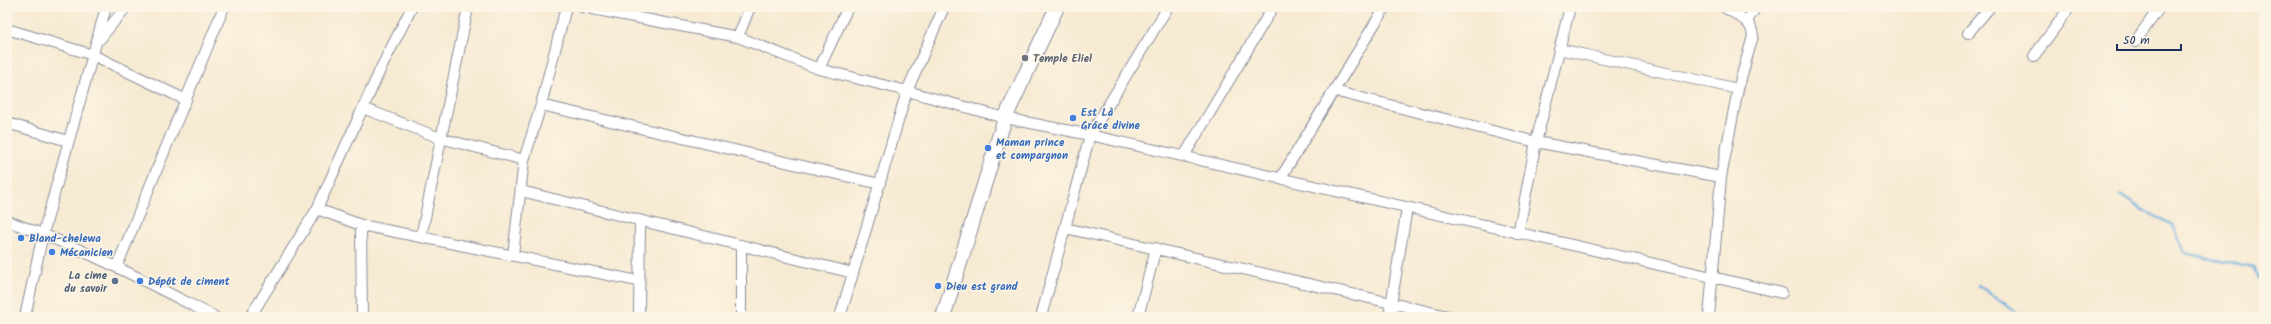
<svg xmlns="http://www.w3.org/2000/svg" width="2271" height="324" viewBox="0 0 2271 324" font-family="Kalam,sans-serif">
<rect width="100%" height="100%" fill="#fcf5e5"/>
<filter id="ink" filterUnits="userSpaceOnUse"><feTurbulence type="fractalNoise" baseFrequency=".025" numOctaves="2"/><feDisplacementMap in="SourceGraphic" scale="8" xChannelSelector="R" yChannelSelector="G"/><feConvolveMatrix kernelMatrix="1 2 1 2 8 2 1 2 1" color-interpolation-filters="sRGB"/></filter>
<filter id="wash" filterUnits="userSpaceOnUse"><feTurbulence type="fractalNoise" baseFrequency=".012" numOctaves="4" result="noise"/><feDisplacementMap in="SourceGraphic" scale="16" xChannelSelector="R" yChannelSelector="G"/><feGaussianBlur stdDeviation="0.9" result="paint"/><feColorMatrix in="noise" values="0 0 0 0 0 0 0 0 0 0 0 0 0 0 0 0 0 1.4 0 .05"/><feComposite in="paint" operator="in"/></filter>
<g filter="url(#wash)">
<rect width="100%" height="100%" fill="#f7ead3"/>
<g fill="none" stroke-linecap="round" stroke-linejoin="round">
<path stroke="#69addf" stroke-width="2.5" d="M2120,195L2141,209L2173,225L2185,253L2253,268L2264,287
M1978,285L2023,317"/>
</g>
</g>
<g filter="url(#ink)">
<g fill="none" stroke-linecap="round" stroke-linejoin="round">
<g stroke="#898c98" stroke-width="12">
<path id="street" d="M582,7L738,37L819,69L907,91L1005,118L1090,135L1782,293
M1747,21L1756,7
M7,29L93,55L186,100
M1968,33L1990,7
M738,37L750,7
M100,39L126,7
M2135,42L2160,7
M1559,49L1738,89
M2034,56L2070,7
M819,69L848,7
M1334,91L1536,142L1721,177
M541,105L880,184
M363,108L440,138L524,160
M7,123L68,141
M1184,156L1273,7
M1280,179L1385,7
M521,191L853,273
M317,209L382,66L412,7
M7,221C80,246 147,282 215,317
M1065,228L1452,317
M1518,234L1536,142L1570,7
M421,237L468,7
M513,255L524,160L541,105L566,7
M117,266L224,7
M25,317L43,234L106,7
M250,317L317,209L361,225
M362,317L361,225L638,281
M639,317L640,220
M741,317V245
M840,317L907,91L944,7
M1041,317L1090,135L1168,7
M1138,317L1156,248
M1389,317L1407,208
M1709,317L1721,177L1738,89L1753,36C1752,20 1736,15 1724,7"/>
</g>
<g stroke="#898c98" stroke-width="16">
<path id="secondary" d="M943,317L1005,118L1057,7"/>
</g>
<use href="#street" stroke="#fff" stroke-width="10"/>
<use href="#secondary" stroke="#fff" stroke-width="14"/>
</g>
</g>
<circle fill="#6b7280" stroke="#fcf5e5" stroke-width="1.5" cx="1025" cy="58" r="4"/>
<g fill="#3f7fe0" stroke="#fcf5e5" stroke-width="1.5">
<circle cx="1073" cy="118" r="4"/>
<circle cx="988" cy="148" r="4"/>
<circle cx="21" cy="238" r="4"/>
<circle cx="52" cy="252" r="4"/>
<circle cx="140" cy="281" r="4"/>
<circle cx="938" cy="286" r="4"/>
</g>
<circle fill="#5c6f8a" stroke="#fcf5e5" stroke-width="1.5" cx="115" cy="281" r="4"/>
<g text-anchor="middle" stroke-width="3" stroke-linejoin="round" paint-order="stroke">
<g font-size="11" font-weight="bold" fill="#5b616d" stroke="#fcf5e5" text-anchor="start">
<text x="1033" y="62">Temple Eliel</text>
</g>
<g font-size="11" font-weight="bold" fill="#366cbe" stroke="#fcf5e5" text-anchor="start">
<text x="1081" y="116">Est Là<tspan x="1081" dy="13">Grâce divine</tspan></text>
<text x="996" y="146">Maman prince<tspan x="996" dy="13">et compargnon</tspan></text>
<text x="29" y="242">Bland-chelewa</text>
<text x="60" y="256">Mécanicien</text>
<text x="148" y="285">Dépôt de ciment</text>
<text x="946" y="290">Dieu est grand</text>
</g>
<g font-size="11" font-weight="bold" fill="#4e5e75" stroke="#fcf5e5" text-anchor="end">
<text x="107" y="279">La cime<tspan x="107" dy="13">du savoir</tspan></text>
</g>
</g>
<rect width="2271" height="324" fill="none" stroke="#fcf5e5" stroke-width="24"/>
<path d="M2117 44v6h64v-6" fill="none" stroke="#1b2f5e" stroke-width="2"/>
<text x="2123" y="44" font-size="12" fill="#1b2f5e" stroke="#fcf5e5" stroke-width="3" paint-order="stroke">50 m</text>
</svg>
